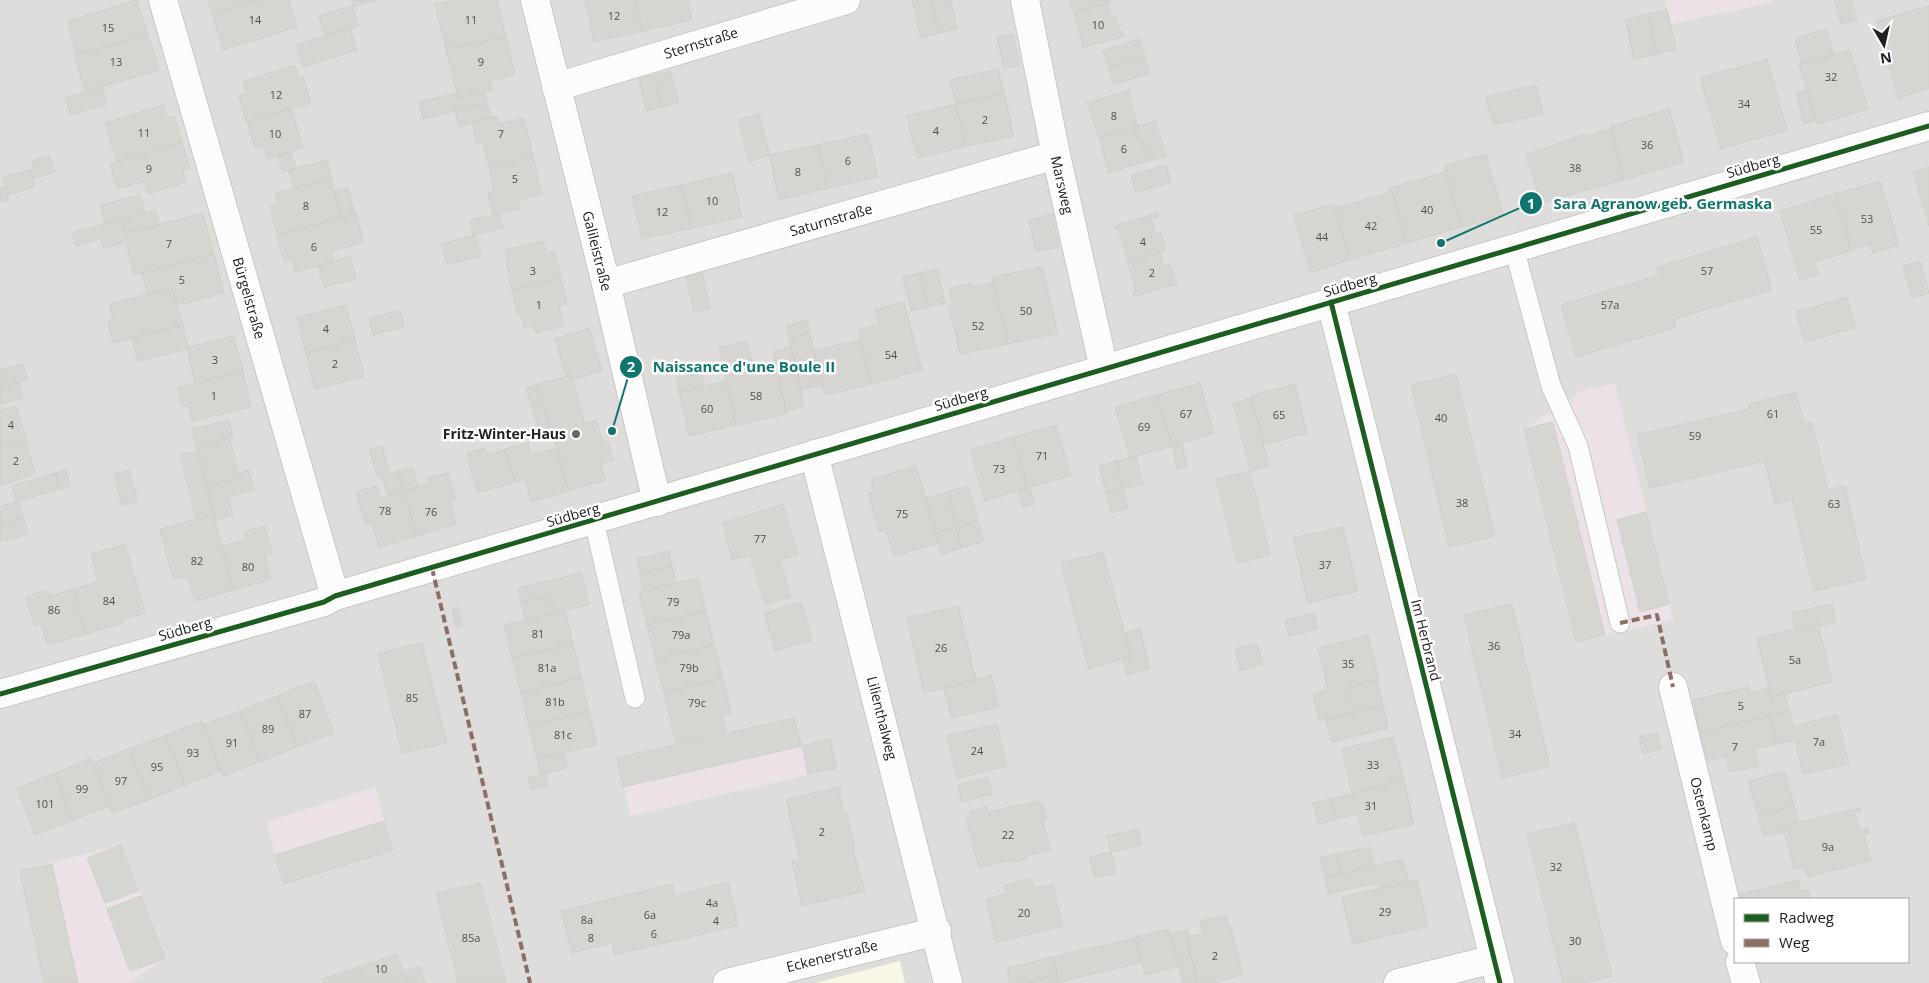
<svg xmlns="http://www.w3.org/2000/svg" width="1929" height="983" viewBox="0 0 1929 983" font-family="'Open Sans',sans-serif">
<rect width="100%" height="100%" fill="#efede9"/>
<path fill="#dedddb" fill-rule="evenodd" d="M0,0H1929V983H0ZM1735,899H1908V962H1735Z"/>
<path fill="#ede1e8" d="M1665,0H1773L1774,2L1671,24Z
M1615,384L1673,620L1576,642L1524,429L1583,390Z
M794,718L802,745L830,739L837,768L630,816L617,758Z
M375,787L393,850L284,884L266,822Z
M121,845L165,959L129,983H45L20,871Z"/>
<path fill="#f8f7e5" d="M900,961L905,983H815Z"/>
<path fill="#d7d5d2" stroke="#d2cfca" d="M137,0L148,35L77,55L67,21Z
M208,0H259L212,14Z
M259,0H289L297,27L223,50L212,14Z
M351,0H379L353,6Z
M453,0H497L506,37L446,49L435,4Z
M585,0H635L642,31L594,42Z
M635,0H688L692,20L642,31Z
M912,0H931L939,33L921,38Z
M931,0H951L957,29L939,33Z
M1069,0H1110L1111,2L1074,13Z
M1834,0H1851L1857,20L1841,24Z
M1107,3L1111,17L1115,15L1121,33H1123L1124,36L1082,48L1081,46L1083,45L1074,13Z
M353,6L358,26L325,36L319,16Z
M1929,6V88L1902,96L1903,99L1899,100L1876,21Z
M1667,10L1676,49L1657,54L1648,14Z
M1648,14L1657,54L1634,59L1625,20Z
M350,28L357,50L303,67L296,45Z
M1826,29L1834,55L1802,64L1795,39Z
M1013,34L1020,65L1004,69L997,37Z
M148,35L159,70L85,92L74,55Z
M506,37L515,75L490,81L493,90L458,98L446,49Z
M1140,39L1145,57L1109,68L1103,51Z
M1850,50L1868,109L1817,124L1799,64Z
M1145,57L1150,73L1114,85L1109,68Z
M1767,59L1787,130L1721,149L1700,78Z
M295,65L299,78L303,77L311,103L246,122L239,96L247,93L243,82Z
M998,69L1004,93L956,104L950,80Z
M670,71L679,103L662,107L654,75Z
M654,75L662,107L646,111L639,79Z
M1536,85L1543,114L1493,125L1486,97Z
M102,87L107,104L70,115L66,98Z
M1130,90L1131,93L1129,94L1138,126L1099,138L1089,105L1086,103Z
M1807,90L1816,120L1804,124L1796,93Z
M485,92L487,103L423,119L419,102L457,93L458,98Z
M1004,93L1014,136L966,146L956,104Z
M487,103L491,117L459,127L455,111Z
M956,104L966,146L917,158L907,116Z
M163,105L167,118L174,116L182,142L117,162L105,123Z
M291,108L303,147L267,159L263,146L255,149L247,122Z
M1669,109L1684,162L1623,180L1611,126Z
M759,114L770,155L749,162L738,120Z
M497,116L499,124L524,118L533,156L489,167L483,143L477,144L472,122Z
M1155,121L1166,156L1151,160L1150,157L1147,158L1142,140L1138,141L1134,127Z
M1134,127L1138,141L1142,140L1147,158L1150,157L1151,160L1107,173V170H1108L1099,138Z
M1611,128L1623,180L1541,203L1526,155L1584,134L1585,137Z
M868,134L878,177L828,188L818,145Z
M182,142L190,168L183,170L186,182L148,194L144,181L117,189L110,164Z
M818,145L828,188L779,200L769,155Z
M291,152L296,168L283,172L278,155Z
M1486,154L1503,215L1462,227L1444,166Z
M50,156L55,172L33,179L30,171L34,170L32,161Z
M533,156L542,194L518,200L520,209L493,215L488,193L494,191L489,167Z
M327,160L332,180L294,188L289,170Z
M1166,165L1171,182L1136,193L1131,175Z
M1929,167V226L1913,172Z
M30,170L35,187L8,195L3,177Z
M1446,172L1462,227L1407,243L1392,192L1390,193L1389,188Z
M732,173L742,217L692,228L681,185Z
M332,180L341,218L277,235L270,207L278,205L275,193Z
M1880,181L1899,245L1873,253L1870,244L1851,249L1835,194Z
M681,185L692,228L642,239L632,196Z
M6,186L9,200L0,202V188Z
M348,188L355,214L341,218L334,191Z
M1392,192L1407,243L1350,260L1335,208Z
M1835,194L1852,251L1814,262L1818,274L1800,280L1780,211Z
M140,195L145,213L105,224L100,205Z
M1334,204L1350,260L1310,272L1294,215Z
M155,210L159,225L126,233L122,219Z
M203,213L214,254L134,275L126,243L104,248L101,238L76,246L72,233L122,219L126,233Z
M1157,213L1158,217L1151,218L1156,233L1160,232L1166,250L1128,262L1118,228L1115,229L1114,226Z
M356,214L364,242L331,251L334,262L295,272L292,259L284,261L277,235Z
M499,214L503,228L473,235L470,220Z
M1052,214L1059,247L1036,251L1029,220Z
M475,235L481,256L447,265L441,244Z
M1757,237L1772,290L1674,319L1676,327L1576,357L1561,305L1659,275L1657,267Z
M543,241L546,253L554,251L561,277L512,290L506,264H508L505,250Z
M1160,252L1164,266L1170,264L1175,281H1177V284L1134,296L1133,293L1136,292L1128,262Z
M214,254L224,293L177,305L172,288L148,295L142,273Z
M350,256L356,279L324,287L318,266Z
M1920,261L1929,293L1912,298L1903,266Z
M1042,267L1058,333L1008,344L992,277Z
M938,269L945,303L928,307L920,273Z
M702,272L710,308L694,312L686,277Z
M920,273L928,307L911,311L903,277Z
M561,277L567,304L559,306L564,326L535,333L533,325L524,328L521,315H518L512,290Z
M993,282L1008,344L960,354L949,307L953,306L949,289L972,283L974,287Z
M172,288L183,325L113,343L108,321L113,320L110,307L112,303Z
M1847,297L1855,328L1805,342L1796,312Z
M904,302L922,370L871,384L858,330L879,325L875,309Z
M346,305L355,340L306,353L297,317Z
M400,311L404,327L373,335L369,318Z
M807,320L810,333L789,338L787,325Z
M183,325L188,347L187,349L138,361L132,338Z
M589,328L602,371L572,380L571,375L566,376L555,339Z
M810,333L819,372L813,374L816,382L821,380L823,385L801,390L789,338Z
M234,336L243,371L195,383L187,348Z
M355,340L364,376L315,389L306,353Z
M860,340L871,384L825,395L821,380L816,382L813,374L819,372L814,351Z
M747,341L755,374L777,369L787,414L736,425L719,347Z
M791,347L804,406L786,411L773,352Z
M23,364L27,380L1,387L0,370Z
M243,371L251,407L192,421L188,405L182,406L178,388Z
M701,373L704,386L679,392L676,378Z
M1456,374L1495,536L1449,547L1411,385Z
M571,375L585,424L596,420L603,443L608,442L613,460L601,464L606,480L569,491L538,384Z
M726,381L736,425L689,436L679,392Z
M19,382L23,398L0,404V387Z
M1200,383L1214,433L1172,446L1157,395Z
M538,384L550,427L539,431L526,388Z
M1295,384L1307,433L1264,445L1251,395Z
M1796,392L1804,424L1812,423L1828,490L1845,486L1866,579L1814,591L1792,500L1775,504L1765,461L1650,488L1637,435L1749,409L1748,404Z
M1157,395L1172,446L1130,458L1115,407Z
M1251,398L1269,466L1250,471L1233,403Z
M16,406L26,440L0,448V410Z
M229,420L233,436L197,447L192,429Z
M1553,422L1605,635L1576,642L1524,429Z
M1056,425L1071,475L1028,488L1013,437Z
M229,437L240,478L207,486L197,447Z
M1013,437L1028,488L985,501L970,450Z
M26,440L35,474L0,486V448Z
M528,443L531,455L556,448L569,491L531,502L525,480L515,482L505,449Z
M1182,444L1187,467L1177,469L1172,446Z
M382,446L390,474L398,471L404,491L388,496L382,477L378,478L369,449Z
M485,448L488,455L505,449L515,482L477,493L467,453Z
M198,451L214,515L196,519L180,455Z
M1136,456L1143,484L1123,489L1116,461Z
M1116,461L1123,489L1106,493L1099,466Z
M916,466L939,543L894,556L886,530L879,532L868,493L874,492L871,479Z
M412,467L418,487L404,491L398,471Z
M66,470L70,485L60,489L55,473Z
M129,470L138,501L122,505L114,474Z
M249,470L254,490L228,497L233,515L215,520L207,486L240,478L239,473Z
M1250,471L1270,555L1237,563L1216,479Z
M55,473L60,489L16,502L12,486Z
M448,473L456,499L450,500L456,524L417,536L404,491L429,484L427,478Z
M377,486L381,499L404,491L417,536L379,547L372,523L365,525L356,492Z
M968,486L978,521L956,527L948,492Z
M1030,488L1034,504L1023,507L1018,491Z
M1123,489L1128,508L1111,513L1106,493Z
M948,492L956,527L936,533L925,498Z
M18,501L23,517L0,524V507Z
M783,504L798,555L780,560L791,597L765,605L750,555L732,560L723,523Z
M1646,512L1669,604L1640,612L1617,520Z
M214,515L233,590L195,601L188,576L173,579L160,529Z
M23,517L28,534L0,542V524Z
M978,521L984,541L961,548L956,527Z
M265,526L272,554L265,555L271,579L233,590L222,546L246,540L244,532Z
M956,527L961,548L942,554L936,533Z
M1343,527L1358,591L1308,603L1293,538Z
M125,544L145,613L121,620L122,623L86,634L73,589L98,582L91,554Z
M669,551L672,566L640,574L637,559Z
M1103,552L1131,657L1089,669L1061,563Z
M672,566L676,583L644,591L640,574Z
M581,573L589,604L554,613L550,596L521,602L518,588Z
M698,578L706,611L647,625L639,592Z
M73,589L86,634L47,645L41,624L35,626L26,597L48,590L50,596Z
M550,596L554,613L525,620L521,602Z
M801,602L812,640L775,651L764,613Z
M1512,604L1550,766L1502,778L1464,615Z
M1832,604L1836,622L1819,626L1818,623L1795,629L1792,613Z
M958,606L976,680L924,693L907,618Z
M458,607L463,626L456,628L452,609Z
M565,610L573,644L512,658L504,625Z
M706,611L714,645L655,659L647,625Z
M1314,613L1318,629L1289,636L1285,620Z
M1818,623L1832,682L1771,697L1757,638Z
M1140,629L1150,669L1127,675L1123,659L1131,657L1125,633Z
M1368,635L1379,679L1348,687L1355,712L1319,721L1313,694L1328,690L1318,648Z
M422,643L447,743L402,753L378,653Z
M1257,643L1263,664L1240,671L1235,649Z
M573,644L581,677L521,693L512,658Z
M714,645L723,678L664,693L655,659Z
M991,675L999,707L951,718L944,688Z
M581,677L589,711L529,726L521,693Z
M723,678L731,713L722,715L726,731L676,743L664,693Z
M1377,680L1383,705L1355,712L1348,687Z
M314,681L334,733L297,747L277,696Z
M1748,687L1750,693L1769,688L1771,697L1785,693L1789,711L1700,732L1693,700Z
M277,696L297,747L260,762L240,711Z
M1383,705L1388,728L1332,742L1326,720Z
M240,711L260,762L223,776L203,725Z
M589,711L597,745L537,759L529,726Z
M1790,711L1793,727L1837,715L1849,764L1803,774L1795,740L1777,744L1770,716Z
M1770,716L1777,744L1755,749L1759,766L1730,772L1726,756L1708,761L1700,732Z
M794,718L802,746L623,787L617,758Z
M202,721L221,771L185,785L166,735Z
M997,724L1007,766L957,778L947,736Z
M1657,733L1661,749L1643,754L1639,737Z
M166,735L185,785L149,800L129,749Z
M1393,737L1404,780L1352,793L1342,749Z
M830,739L837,768L808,774L802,746Z
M129,749L149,800L112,813L93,763Z
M564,752L567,768L540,775L537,759Z
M91,758L109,806L73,820L55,773Z
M1785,771L1794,806L1758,815L1748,781Z
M55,773L73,820L35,835L17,788Z
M545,774L548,785L531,790L528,778Z
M988,778L992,794L962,802L958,785Z
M1404,780L1414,824L1363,836L1358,814L1336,819L1331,799Z
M840,787L841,790L839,791L844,815L847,814L855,849L853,850L865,891L802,906L792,861L800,859L786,800Z
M1331,799L1336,819L1318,824L1313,803Z
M1038,801L1039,804L1043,803L1047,819L1043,820L1050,850L1025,857V860L1012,863L1011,860L979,868L966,818L971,816L970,811L987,807L988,812Z
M1794,806L1799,823L1783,826L1785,832L1764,836L1758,815Z
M1860,808L1861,812L1855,813L1859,830L1868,828L1869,833L1864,834L1871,861L1807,877L1804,867L1794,869L1783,826Z
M384,821L393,850L284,884L275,855Z
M1575,823L1612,976L1582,983H1563L1527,834Z
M1138,829L1142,845L1111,852L1107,836Z
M121,845L138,891L105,903L87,858Z
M1370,847L1375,866L1341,874L1337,854Z
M1111,852L1116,873L1095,878L1089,857Z
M1337,854L1341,874L1325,878L1320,858Z
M1403,859L1409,882L1379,889L1377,883L1328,894L1325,878Z
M52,864L78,983H44L20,871Z
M1032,879L1034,888L1053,885L1063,926L996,942L986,899L1006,894L1004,885Z
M1417,880L1428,926L1353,944L1342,897Z
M1798,880L1801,891L1808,890L1810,899H1742L1740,894Z
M728,882L738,925L615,955L612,943L572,953L561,911L672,884L675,896Z
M481,883L506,983H458L436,893Z
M141,896L165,959L130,971L107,909Z
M1226,915L1229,928L1231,927L1243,975L1212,983H1198L1186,937L1203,934L1200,921Z
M1169,929L1179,966L1145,975L1135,937Z
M1188,930L1190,936L1186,937L1198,983H1183L1171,934Z
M1135,938L1142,962L1059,982L1053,957Z
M397,954L407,983H364L359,967Z
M1053,957L1057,974L1025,983H1010L1007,968Z
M420,966L425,983H407L403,971Z
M359,967L364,983H323L322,979Z
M1057,974L1060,983H1025Z"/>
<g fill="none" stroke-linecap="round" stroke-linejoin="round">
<g stroke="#c8c7c5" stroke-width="21">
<path id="lane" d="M1514,248L1551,386L1578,446L1620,623
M594,521L635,698"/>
</g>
<g stroke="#c8c7c5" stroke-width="30">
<path id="street" d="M163,0L335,596
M535,0L606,284L657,502
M1025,0L1056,155L1104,369
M556,87L846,0
M606,284L1056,155
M1331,302L1500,983
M814,454L948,983
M1673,687L1735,941
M0,694L324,602L335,596L1929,126
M1740,962L1746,983
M727,983L937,931
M1398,983L1494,959"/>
</g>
<use href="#lane" stroke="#fdfcfc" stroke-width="19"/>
<use href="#street" stroke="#fdfcfc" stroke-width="28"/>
<path stroke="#8d6e63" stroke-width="4" stroke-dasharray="8 4" stroke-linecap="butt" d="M432,568L530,983
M1620,623L1657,615L1673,687"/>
<g stroke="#fff" stroke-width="8">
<path id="cycleway" d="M1331,302L1500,983
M0,694L324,602L335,596L1929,126"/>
</g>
<use href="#cycleway" stroke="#1b5e20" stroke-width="5"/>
</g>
<circle fill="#696867" stroke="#fff" stroke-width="2" cx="576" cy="434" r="5"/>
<g text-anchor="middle" stroke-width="5" stroke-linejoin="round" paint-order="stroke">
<g font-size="11" fill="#4e4e4d">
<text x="614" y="20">12</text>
<text x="255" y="24">14</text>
<text x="471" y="24">11</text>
<text x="1098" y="29">10</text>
<text x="108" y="32">15</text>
<text x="116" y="66">13</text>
<text x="481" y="66">9</text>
<text x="1831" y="81">32</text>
<text x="276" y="99">12</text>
<text x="1744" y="108">34</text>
<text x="1114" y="120">8</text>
<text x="985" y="124">2</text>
<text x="936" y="135">4</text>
<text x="144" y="137">11</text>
<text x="275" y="138">10</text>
<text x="501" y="138">7</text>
<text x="1647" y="149">36</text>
<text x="1124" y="153">6</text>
<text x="848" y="165">6</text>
<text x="1575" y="172">38</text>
<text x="149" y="173">9</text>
<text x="798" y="176">8</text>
<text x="515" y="183">5</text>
<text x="712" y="205">10</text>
<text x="306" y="210">8</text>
<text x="1427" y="214">40</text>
<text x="662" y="216">12</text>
<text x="1867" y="223">53</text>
<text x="1371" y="230">42</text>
<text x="1816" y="234">55</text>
<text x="1322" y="241">44</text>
<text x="1143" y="246">4</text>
<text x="169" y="248">7</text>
<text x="314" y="251">6</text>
<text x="533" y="275">3</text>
<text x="1707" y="275">57</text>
<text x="1152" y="277">2</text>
<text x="182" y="284">5</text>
<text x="539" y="309">1</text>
<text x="1610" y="309">57a</text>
<text x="1026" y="315">50</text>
<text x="978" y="330">52</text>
<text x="326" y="333">4</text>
<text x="891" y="359">54</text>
<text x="215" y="364">3</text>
<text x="335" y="368">2</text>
<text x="214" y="400">1</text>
<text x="756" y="400">58</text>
<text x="707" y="413">60</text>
<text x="1186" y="418">67</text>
<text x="1773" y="418">61</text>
<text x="1279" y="419">65</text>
<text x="1441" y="422">40</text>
<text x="11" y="429">4</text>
<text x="1144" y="431">69</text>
<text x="1695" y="440">59</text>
<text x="1042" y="460">71</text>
<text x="16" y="465">2</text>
<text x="999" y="473">73</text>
<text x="1462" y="507">38</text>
<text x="1834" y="508">63</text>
<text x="385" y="515">78</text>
<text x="431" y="516">76</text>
<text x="902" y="518">75</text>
<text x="760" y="543">77</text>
<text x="197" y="565">82</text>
<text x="1325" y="569">37</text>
<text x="248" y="571">80</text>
<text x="109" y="605">84</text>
<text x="673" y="606">79</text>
<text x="54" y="614">86</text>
<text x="538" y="638">81</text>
<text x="681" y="639">79a</text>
<text x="1494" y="650">36</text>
<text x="941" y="652">26</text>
<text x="1795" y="664">5a</text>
<text x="1348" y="668">35</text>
<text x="547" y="672">81a</text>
<text x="689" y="672">79b</text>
<text x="412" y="702">85</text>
<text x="555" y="706">81b</text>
<text x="697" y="707">79c</text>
<text x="1741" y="710">5</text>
<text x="305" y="718">87</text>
<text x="268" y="733">89</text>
<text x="1515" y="738">34</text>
<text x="563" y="739">81c</text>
<text x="1819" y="746">7a</text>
<text x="232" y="747">91</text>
<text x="1735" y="751">7</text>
<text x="977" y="755">24</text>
<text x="193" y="757">93</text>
<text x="1373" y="769">33</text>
<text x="157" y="771">95</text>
<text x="121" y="785">97</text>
<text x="82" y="793">99</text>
<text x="45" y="808">101</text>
<text x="1371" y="810">31</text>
<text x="822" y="836">2</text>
<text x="1008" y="839">22</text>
<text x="1828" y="851">9a</text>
<text x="1556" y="871">32</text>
<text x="712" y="907">4a</text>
<text x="1385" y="916">29</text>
<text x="1024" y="917">20</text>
<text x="650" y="919">6a</text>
<text x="587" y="924">8a</text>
<text x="716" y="925">4</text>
<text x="654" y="938">6</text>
<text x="471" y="942">85a</text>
<text x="591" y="942">8</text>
<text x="1575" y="945">30</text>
<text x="1215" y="960">2</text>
<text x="381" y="973">10</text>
</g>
<g font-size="14" fill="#212121" stroke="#fff">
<text transform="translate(701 43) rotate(-17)" y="5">Sternstraße</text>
<text transform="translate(1753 166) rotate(-16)" y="5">Südberg</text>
<text transform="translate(1062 185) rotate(77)" y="5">Marsweg</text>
<text transform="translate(831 220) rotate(-16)" y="5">Saturnstraße</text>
<text transform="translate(597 251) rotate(76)" y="5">Galileistraße</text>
<text transform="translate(1350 285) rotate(-16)" y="5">Südberg</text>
<text transform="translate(249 298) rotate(74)" y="5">Bürgelstraße</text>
<text transform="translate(961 399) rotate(-16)" y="5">Südberg</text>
<text transform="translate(573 515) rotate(-16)" y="5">Südberg</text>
<text transform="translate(185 629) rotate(-16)" y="5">Südberg</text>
<text transform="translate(1426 640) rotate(76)" y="5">Im Herbrand</text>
<text transform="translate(882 718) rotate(76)" y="5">Lilienthalweg</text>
<text transform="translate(1704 814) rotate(76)" y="5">Ostenkamp</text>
<text transform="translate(832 956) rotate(-14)" y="5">Eckenerstraße</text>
</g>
<g font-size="14" font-weight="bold" fill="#212121" stroke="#fff" text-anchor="end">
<text x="566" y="439">Fritz-Winter-Haus</text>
</g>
</g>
<path fill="none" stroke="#0f766e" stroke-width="2" d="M1441 243L1531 203M612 431L631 367"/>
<g fill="#0f766e" stroke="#fff" stroke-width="2">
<circle cx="1441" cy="243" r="5"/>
<circle cx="612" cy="431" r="5"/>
<circle cx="1531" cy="203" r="12"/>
<circle cx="631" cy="367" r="12"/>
</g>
<g font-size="15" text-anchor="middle" font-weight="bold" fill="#fff">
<text x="1531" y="209">1</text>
<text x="631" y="372">2</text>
</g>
<g font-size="15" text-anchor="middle" font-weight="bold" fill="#0f766e" stroke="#fff" stroke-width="5" stroke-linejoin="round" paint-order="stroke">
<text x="1663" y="209">Sara Agranow geb. Germaska</text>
<text x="744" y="372">Naissance d'une Boule II</text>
</g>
<rect x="1734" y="898" width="175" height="65" fill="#ffffff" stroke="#a6a6a6"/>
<rect x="1744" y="914" width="25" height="8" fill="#1b5e20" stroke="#a6a6a6"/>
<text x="1779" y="923" font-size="15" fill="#212121">Radweg</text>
<rect x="1744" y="939" width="25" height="8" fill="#8d6e63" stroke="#a6a6a6"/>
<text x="1779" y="948" font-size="15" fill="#212121">Weg</text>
<g transform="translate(1884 45) rotate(171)" stroke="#ffffff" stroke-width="4" paint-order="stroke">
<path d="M0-4L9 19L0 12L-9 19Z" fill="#212121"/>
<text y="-8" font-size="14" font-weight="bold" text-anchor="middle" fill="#212121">N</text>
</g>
</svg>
